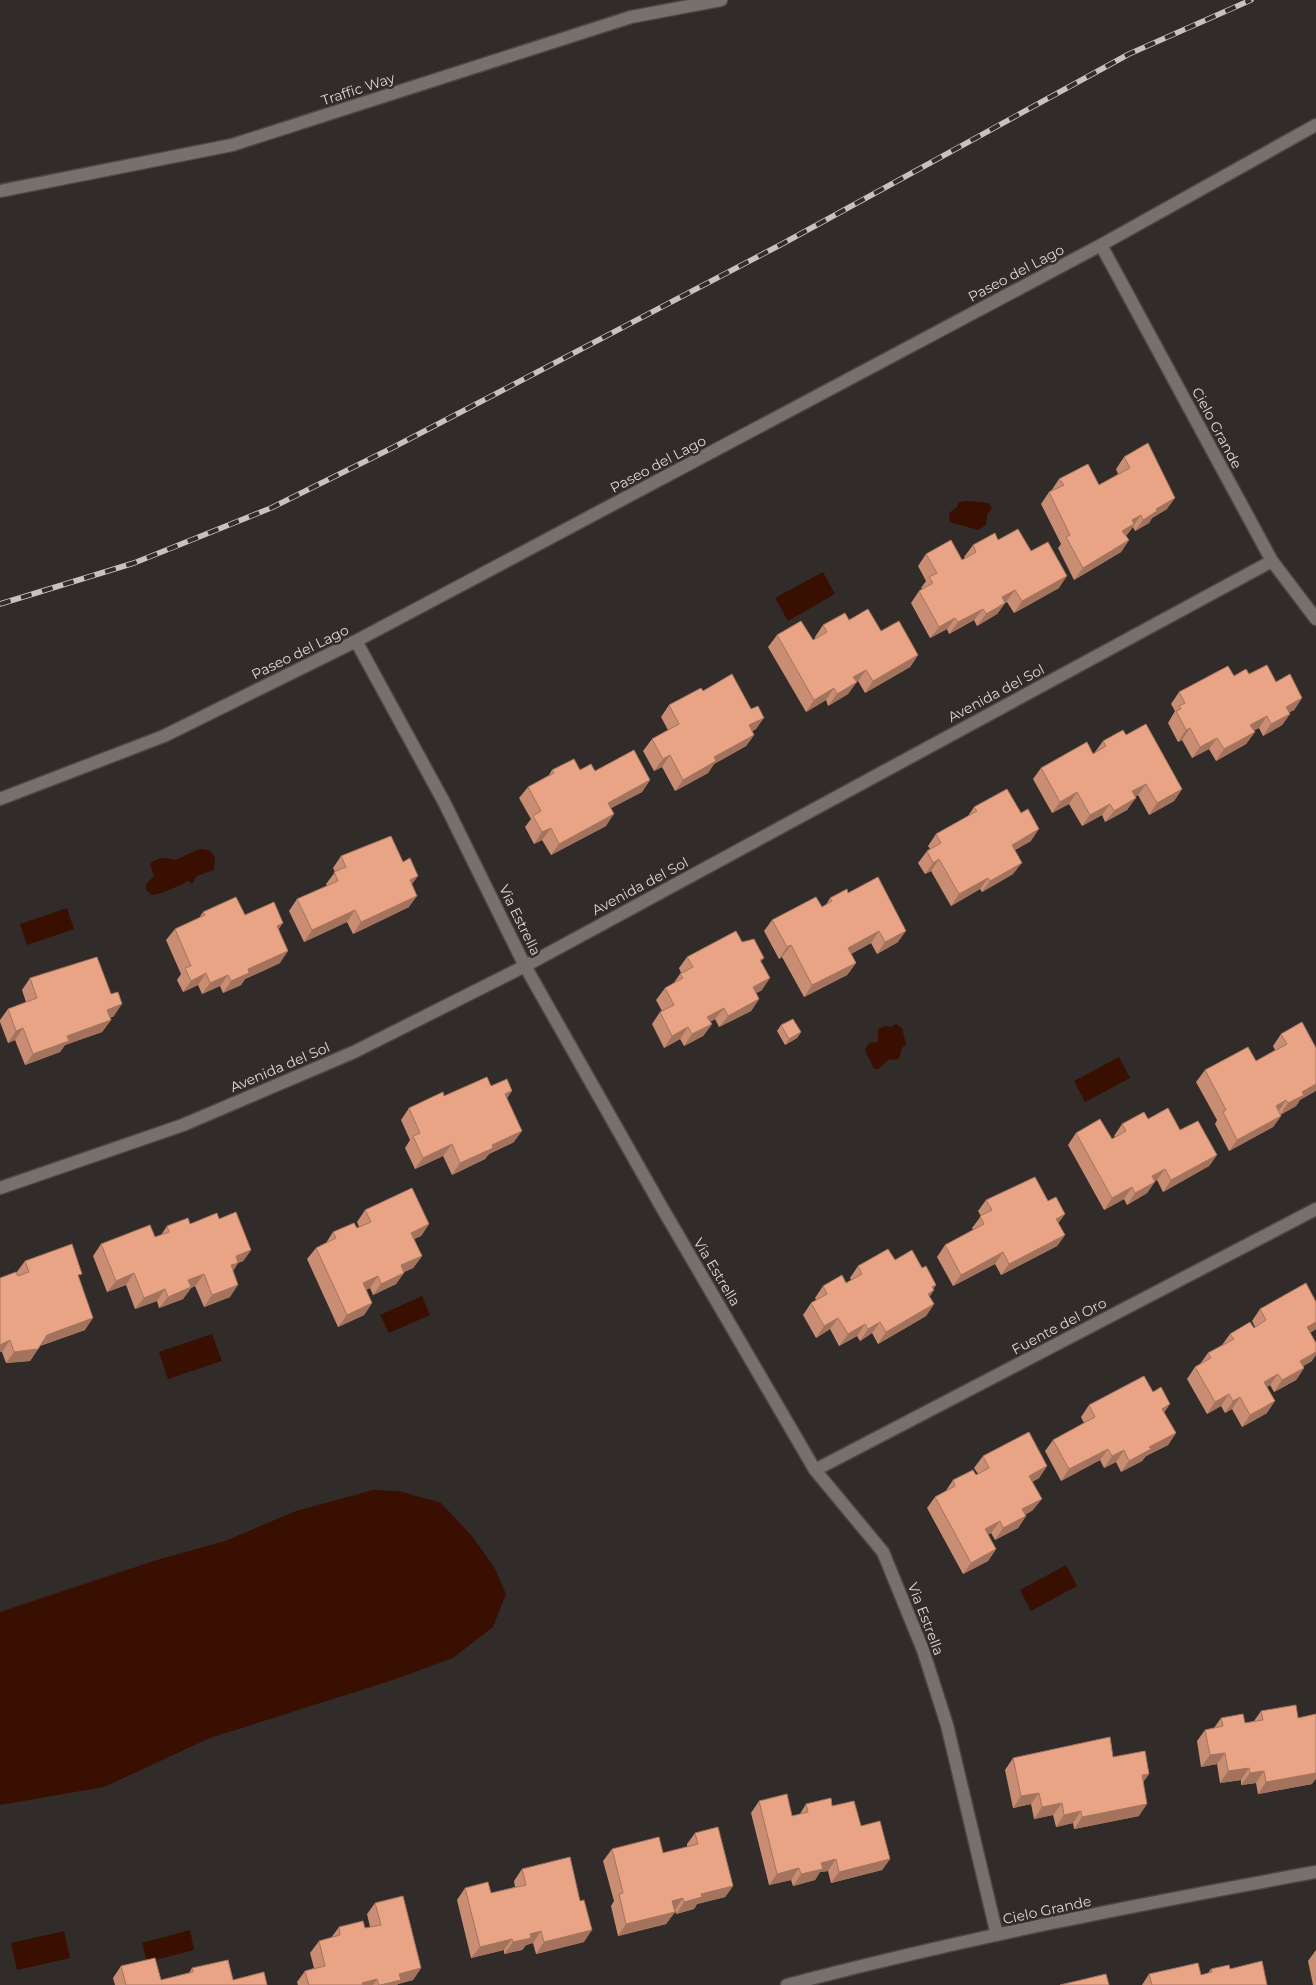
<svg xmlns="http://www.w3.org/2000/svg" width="1316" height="1985" viewBox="0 0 1316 1985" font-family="Montserrat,sans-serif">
<rect width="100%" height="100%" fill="#312c2a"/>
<path fill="#380f00" d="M967,501L989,503L992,509L987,514L986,525L978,530L950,522L949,513L957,507L959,502Z
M823,572L835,594L788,621L775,598Z
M200,849L209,850L215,857L214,870L197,876L192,884L188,881C181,885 159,895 152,895L146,890V884L154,876L150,864C159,857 165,857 175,860Z
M67,908L74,929L27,945L20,924Z
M896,1024L902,1028L906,1044L902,1048L899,1059L888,1060L878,1069H874L865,1050L869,1043L878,1042V1029L885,1026L891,1027Z
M1119,1057L1130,1078L1085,1102L1074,1081Z
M422,1296L430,1315L389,1333L380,1315Z
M212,1334L222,1361L168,1379L159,1352Z
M373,1490L399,1491L441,1503L472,1536L494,1567L506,1594L493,1627L453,1658L393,1680L210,1738L104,1787L0,1805V1612L157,1560L225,1541L296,1511Z
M1066,1565L1077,1586L1031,1611L1020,1590Z
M190,1930L194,1950L147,1962L142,1943Z
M64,1931L70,1958L17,1970L11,1943Z"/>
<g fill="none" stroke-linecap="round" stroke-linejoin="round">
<g stroke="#4c4845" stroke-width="15">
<path id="minor" d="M0,191L232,145L631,17L721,0
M1101,245L1272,561L1316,619
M356,641L444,802L525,966L661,1206L815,1470L883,1552L923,1650L947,1725L997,1935
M0,799L164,736L356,641L1101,245L1316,125
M0,1188L183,1125L354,1052L525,966L1272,561
M815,1470L1316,1209
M787,1985C961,1939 1139,1904 1316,1872"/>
</g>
<use href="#minor" stroke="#77716e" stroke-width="12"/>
<g stroke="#c6c2c1" stroke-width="5.5">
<path id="rail" d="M0,604L134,563L271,508L392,448L782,244L1129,54L1251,0"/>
</g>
<use href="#rail" stroke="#312c2a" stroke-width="4" stroke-dasharray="11" stroke-linecap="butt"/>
</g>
<path fill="#c88d72" d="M1124,457L1167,509L1152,518L1149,523L1135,531L1133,527L1126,536L1129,540L1121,552L1074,580L1058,548L1061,544L1041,504L1049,492L1051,491L1059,479L1099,485L1118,474L1116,469Z
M998,540L1031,551L1059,588L1014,613L1007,602L1005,603L997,614L977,626L974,620L949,634L947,629L930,638L911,603L919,591L922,589L921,588L926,581L918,566L926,554L962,560L965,558L964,557L973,545Z
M849,620L881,631L918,655L910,667L865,693L858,681L856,682L848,694L828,706L826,700L806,712L768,647L777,635L813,640L815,639V637L823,625Z
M1249,674L1276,682L1302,698L1294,710L1289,712L1290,714L1282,725L1263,736L1259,728L1254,730L1255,732L1246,744L1216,761L1209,749L1192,758L1182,740L1178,742L1168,723L1175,711L1171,704L1179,692L1234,676Z
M703,691L756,729L752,731L754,735L746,746L714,764L708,773L675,791L662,767L654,771L643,751L652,739L668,730L661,717L669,705Z
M1126,735L1182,789L1174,801L1149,815L1138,795L1135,797L1127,810L1105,822L1102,815L1082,826L1069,804L1052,813L1033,779L1041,768L1093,754L1095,752L1103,741Z
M552,770H580L595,771L650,780L642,792L611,808L606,826L551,855L542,840L534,844L525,827L531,819L519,798L528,787L549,775Z
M974,807L1031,841L1015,850L1013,874L982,892L980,889L951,906L931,871L925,874L918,863L927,851L930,849L928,846L936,834L968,816Z
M341,856L412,885L409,907L353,934L347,922L304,942L289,911L297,899L327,886L326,884L335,872L333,868Z
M848,893L898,942L877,954L871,943L851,954L856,963L847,975L804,997L782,957L779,959L764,931L772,920L822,907L826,905L830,898Z
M203,912L245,915L278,930L280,963L245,979L241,985L223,993L220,986L202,994L198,985L183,992L177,980L181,974L166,940L175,929L199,918Z
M742,942L764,958L761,961L762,990L756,993L759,999L751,1011L719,1027L715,1019L710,1022L712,1024L703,1036L684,1046L680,1039L664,1048L652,1024L660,1012L662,1011L656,1000L665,988L673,984L680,974L681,973L679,968L687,957Z
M30,978L114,1016L110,1018L111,1020L102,1032L65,1045L60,1052L25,1065L15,1040L8,1043L0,1022V1020L8,1009L26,1002L22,990Z
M1302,1022L1300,1100L1296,1106L1280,1115L1281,1116L1273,1127L1229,1151L1215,1124L1217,1120L1196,1082L1205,1070L1256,1061L1275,1050L1273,1046L1281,1034Z
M781,1025L801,1032L797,1038L785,1045L777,1031Z
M491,1086L507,1098L514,1142L489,1154L485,1159L452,1175L443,1156L415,1169L405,1148L410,1140L401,1120L409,1108L444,1096Z
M1148,1119L1180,1130L1217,1155L1209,1166L1163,1192L1157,1180L1155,1181L1147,1193L1127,1205L1124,1199L1104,1210L1068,1145L1076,1133L1112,1139L1115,1137L1114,1136L1122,1124Z
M986,1200L1048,1201L1065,1214L1058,1223L1065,1235L1057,1246L1001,1275L995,1264L953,1286L937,1257L945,1245L973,1230L972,1228L981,1216L978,1211Z
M365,1210L429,1224L421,1236L414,1239L422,1256L413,1268L404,1272L396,1284L373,1295L370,1288L366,1290L372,1303L364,1315L338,1327L307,1259L316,1248L326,1243L333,1232L357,1228L359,1227L357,1222Z
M219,1219L251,1250L243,1261L238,1263L233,1271L230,1297L204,1307L195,1286L191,1288L183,1299L159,1308L157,1301L135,1309L126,1285L107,1292L93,1256L101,1244L155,1237L161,1235L167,1226L190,1224Z
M895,1260L934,1289L929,1297L934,1304L926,1316L878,1344L872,1333L860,1341L857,1336L839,1346L830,1329L816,1338L803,1315L811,1303L816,1300L815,1298L823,1286L846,1283L851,1280L850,1278L858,1266Z
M25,1261L79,1278L85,1330L40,1346L30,1361L6,1363L2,1352H0V1278L16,1273Z
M1316,1302V1329L1310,1333L1312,1361L1303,1366L1304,1368L1296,1380L1274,1392L1270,1385L1267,1387V1413L1242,1427L1232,1409L1225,1413L1221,1406L1207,1414L1187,1379L1195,1367L1200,1364L1208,1353L1222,1345L1230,1334L1255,1327L1252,1321L1260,1309Z
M1089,1405L1164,1412L1176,1433L1168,1445L1146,1456L1142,1461L1121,1472L1116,1462L1104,1468L1100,1460L1061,1481L1045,1451L1053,1440L1084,1423L1081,1417Z
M983,1456L1047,1466L1039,1478L1032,1482L1033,1510L1025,1515L1026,1516L1018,1528L995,1540L991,1533L988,1535L996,1549L988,1561L963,1574L927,1508L935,1497L945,1492L953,1480L978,1474L974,1468Z
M1261,1711L1312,1784L1258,1794L1256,1783L1241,1785V1780L1220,1783L1217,1764L1201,1767L1197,1741L1205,1730L1214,1728L1221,1718L1245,1723L1254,1721Z
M1113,1757L1149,1774L1143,1782L1139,1816L1074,1829L1073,1823L1056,1827L1053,1815L1034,1819L1031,1804L1013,1808L1005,1770L1013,1758Z
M759,1801L792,1816L800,1814L806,1804L861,1826L890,1859L882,1870L831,1883L828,1871L820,1872L815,1880L793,1886L791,1880L769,1885L751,1813Z
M695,1833L733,1886L725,1897L697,1904L694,1909L676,1914L675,1910H674L675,1912L666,1924L618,1936L611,1906L614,1901L603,1861L612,1849L663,1853L687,1847V1844Z
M522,1869L584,1942L536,1954L533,1943L526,1945L522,1950L504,1954V1950L471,1958L457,1900L465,1888L491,1893L515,1887L514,1881Z
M375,1903L421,1968L413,1980L398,1984L397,1985H298L297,1982L305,1971L314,1968L310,1953L319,1941L331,1938L339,1927L365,1928L370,1927L367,1914Z
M1316,1950V1985H1313L1308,1961Z
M121,1966L161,1980L189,1973L192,1968L233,1980L267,1985H115L113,1978Z
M1211,1969H1230L1267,1985H1142L1149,1974L1201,1975L1208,1973Z"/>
<path fill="#a3735d" d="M1175,498L1167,509L1152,518L1149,523L1135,531L1143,520L1156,509Z
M1141,515L1126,536L1122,531L1132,520Z
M1129,540L1121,552L1074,580L1083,568Z
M1067,576L1059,588L1014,613L1022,601Z
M1015,590L997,614L977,626L986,614L1002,597Z
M983,609L974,620L949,634L958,622Z
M955,618L947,629L930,638L939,627Z
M918,655L910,667L865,693L873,681Z
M866,670L858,681L845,689L853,677Z
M857,682L848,694L828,706L837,694Z
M834,688L826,700L806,712L814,700Z
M1302,698L1294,710L1278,718L1286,707Z
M1290,714L1282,725L1263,736L1271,724Z
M1267,716L1259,728L1242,737L1250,725Z
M764,718L756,729L741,737L749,725Z
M1190,728L1182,740L1178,742L1186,730Z
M1255,732L1246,744L1216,761L1224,749Z
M754,735L746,746L714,764L708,773L675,791L683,780L714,757Z
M1217,738L1209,749L1192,758L1200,747Z
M670,755L662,767L654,771L663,759Z
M650,780L642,792L600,814L608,803Z
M1146,784L1138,795L1124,803L1132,791Z
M1182,789L1174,801L1149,815L1157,803Z
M1077,792L1069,804L1052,813L1060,802Z
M1136,798L1127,810L1105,822L1114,811Z
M1110,804L1102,815L1082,826L1090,815Z
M614,814L606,826L551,855L559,844Z
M551,828L542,840L534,844L542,832Z
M1039,829L1031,841L1003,856L1012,845Z
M939,859L931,871L925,874L933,863Z
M1022,863L1013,874L982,892L990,881Z
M418,876L410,887V880Z
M988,878L980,889L951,906L959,894Z
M417,896L409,907L353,934L361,922Z
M355,910L347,922L304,942L312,930Z
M283,923L275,935L277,926Z
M879,931L871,943L840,960L848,948Z
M906,931L898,942L877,954L885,942Z
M791,945L782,957L779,959L787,947Z
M288,951L280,963L245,979L241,985L223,993L231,981L248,969Z
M856,963L847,975L804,997L812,985Z
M206,973L198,985L183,992L191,981Z
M228,975L220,986L202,994L210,983Z
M770,978L762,990L745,999L753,987Z
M759,999L751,1011L719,1027L728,1016Z
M122,1004L114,1016L98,1022L107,1010Z
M724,1008L715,1019L699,1028L707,1017Z
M111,1020L102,1032L65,1045L60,1052L25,1065L33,1054L67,1036Z
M712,1024L703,1036L684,1046L692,1034Z
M688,1027L680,1039L664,1048L672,1036Z
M23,1028L15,1040L8,1043L16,1031Z
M801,1032L797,1038L785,1045L789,1039Z
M1316,1084V1091L1300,1100L1296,1106L1280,1115L1288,1103L1302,1092Z
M512,1091L504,1103L505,1094Z
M1286,1100L1278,1112L1276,1106Z
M1281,1116L1273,1127L1229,1151L1237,1140Z
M522,1131L514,1142L489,1154L485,1159L452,1175L460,1163L492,1145Z
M452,1144L443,1156L415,1169L423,1158Z
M1217,1155L1209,1166L1163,1192L1171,1180Z
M1165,1169L1157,1180L1144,1188L1152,1176Z
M1155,1182L1147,1193L1127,1205L1135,1193Z
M1132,1187L1124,1199L1104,1210L1112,1198Z
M1065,1214L1056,1226V1219Z
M429,1224L421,1236L403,1244L411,1233Z
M1065,1235L1057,1246L1001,1275L1009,1264Z
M251,1250L243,1261L238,1263L230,1274L222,1277L236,1256Z
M1003,1252L995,1264L953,1286L961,1275Z
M422,1256L413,1268L393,1277L401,1265Z
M134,1273L126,1285L107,1292L116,1281Z
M404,1273L396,1284L373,1295L381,1284Z
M204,1274L195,1286L191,1288L183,1299L159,1308L168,1297L188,1280Z
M378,1276L370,1288L355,1295L363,1283Z
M238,1285L230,1297L204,1307L212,1295Z
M936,1285L932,1291L934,1290L926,1302L920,1306L932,1287Z
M165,1289L157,1301L135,1309L144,1298Z
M372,1303L364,1315L338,1327L347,1315Z
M934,1304L926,1316L878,1344L886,1332Z
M93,1318L85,1330L39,1346L47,1335Z
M838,1318L830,1329L816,1338L824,1326Z
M880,1322L872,1333L860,1341L868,1329Z
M1316,1322V1329L1299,1339L1307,1327Z
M865,1324L857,1336L839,1346L848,1334Z
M10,1340L2,1352H0V1345Z
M38,1349L30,1361L6,1363L14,1352Z
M1316,1352V1355L1312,1361L1292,1373L1300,1361Z
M1304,1368L1296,1380L1274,1392L1282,1380Z
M1278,1374L1270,1385L1256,1394L1264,1382Z
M1229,1394L1221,1406L1207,1414L1215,1402Z
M1240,1397L1232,1409L1225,1413L1233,1401Z
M1275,1401L1267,1413L1242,1427L1250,1415Z
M1170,1404L1162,1416V1409Z
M1176,1433L1168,1445L1146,1456L1142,1461L1121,1472L1129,1461L1149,1447Z
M1108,1449L1100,1460L1061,1481L1069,1469Z
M1124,1450L1116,1462L1104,1468L1112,1456Z
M1047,1466L1039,1478L1021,1488L1029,1476Z
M1042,1499L1033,1510L1014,1521L1022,1509Z
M1026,1516L1018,1528L995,1540L1003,1528Z
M1000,1521L991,1533L977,1541L985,1529Z
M996,1549L988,1561L963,1574L971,1563Z
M1225,1753L1217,1764L1201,1767L1210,1755Z
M1249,1768L1241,1780L1220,1783L1228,1771Z
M1264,1771L1256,1783L1241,1785L1250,1773Z
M1316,1773V1779L1312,1784L1258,1794L1266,1782Z
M1149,1774L1141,1785L1142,1775Z
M1039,1793L1031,1804L1013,1808L1021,1796Z
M1062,1803L1053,1815L1034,1819L1042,1807Z
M1147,1804L1139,1816L1074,1829L1082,1817Z
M1081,1811L1073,1823L1056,1827L1064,1815Z
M836,1859L828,1871L820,1872L815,1880L793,1886L801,1874L821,1863Z
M890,1859L882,1870L831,1883L839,1872Z
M799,1868L791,1880L769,1885L777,1874Z
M733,1886L725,1897L697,1904L694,1909L676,1914L684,1902L701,1894Z
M683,1898L675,1910L663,1912L672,1901Z
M675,1912L666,1924L618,1936L626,1924Z
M592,1930L584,1942L536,1954L544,1942Z
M541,1931L533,1943L526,1945L522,1950L504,1954L513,1942L530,1934Z
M512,1939L504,1950L471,1958L480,1947Z
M421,1968L413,1980L398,1984L397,1985H380L399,1974Z
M377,1979L373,1985H361L362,1983Z"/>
<path fill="#e9a485" stroke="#a3735d" d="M1148,443L1175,498L1156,509L1157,511L1143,520L1141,515L1132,520L1134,524L1122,531L1129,540L1083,568L1066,537L1070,535L1049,492L1064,485L1059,479L1088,464L1099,485L1130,468L1124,457Z
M1018,529L1031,551L1048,542L1067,576L1022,601L1015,590L1002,597L1005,603L986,614L983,609L958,622L955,618L939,627L919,591L933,583L929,577L937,573L926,554L951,540L962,560L976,552L973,545L995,533L998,540Z
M868,609L881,631L899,621L918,655L873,681L866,670L853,677L857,682L837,694L834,688L814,700L777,635L801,621L813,640L827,632L823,625L845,613L849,620Z
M1267,665L1276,682L1290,674L1302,698L1286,707L1290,714L1271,724L1267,716L1250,725L1255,732L1224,749L1217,738L1200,747L1190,728L1186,730L1176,711L1181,709L1179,706L1185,703L1179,692L1228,666L1234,676L1246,669L1249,674Z
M732,674L751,709L758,706L764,718L749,725L754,735L714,757L716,761L683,780L670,755L663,759L652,739L679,724L669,705L701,688L703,691Z
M1146,724L1182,789L1157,803L1146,784L1132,791L1136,798L1114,811L1110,804L1090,815L1077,792L1060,802L1041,768L1087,742L1093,754L1106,746L1103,741L1123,730L1126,735Z
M634,750L650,780L608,803L614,814L559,844L551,828L542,832L533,816L541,811L528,787L554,773L552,770L574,759L580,770L591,764L595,771Z
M1007,789L1021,813L1028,809L1039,829L1012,845L1022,863L990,881L988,878L959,894L939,859L933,863L927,851L941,843L936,834L977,811L974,807Z
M391,836L403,862L410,858L418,876L410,880L417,896L361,922L355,910L312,930L297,899L338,881L334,872L346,867L341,856Z
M878,877L906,931L885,942L879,931L848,948L856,963L812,985L791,945L787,947L772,920L816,897L822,907L832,901L830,898L847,889L848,893Z
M236,897L245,915L274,902L283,923L277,926L288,951L248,969L249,973L231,981L228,975L210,983L206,973L191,981L185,968L191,966L175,929L205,915L203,912Z
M736,931L742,942L754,939L764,958L760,960L770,978L753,987L759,999L728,1016L724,1008L707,1017L712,1024L692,1034L688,1027L672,1036L660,1012L674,1005L665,988L683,978L680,974L693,967L687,957Z
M97,957L111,994L118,992L122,1004L107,1010L111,1020L67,1036L69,1041L33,1054L23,1028L16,1031L8,1009L37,998L30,978Z
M793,1019L801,1032L789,1039L781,1025Z
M1302,1022L1316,1048V1084L1302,1092L1304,1095L1288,1103L1286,1100L1276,1106L1281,1116L1237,1140L1223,1112L1226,1110L1205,1070L1248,1047L1256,1061L1287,1044L1281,1034Z
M487,1077L491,1086L507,1079L512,1091L505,1094L522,1131L492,1145L493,1148L460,1163L452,1144L423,1158L413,1136L420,1133L409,1108L443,1092L444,1096Z
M1168,1108L1180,1130L1198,1121L1217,1155L1171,1180L1165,1169L1152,1176L1155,1182L1135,1193L1132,1187L1112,1198L1076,1133L1100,1119L1112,1139L1126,1131L1122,1124L1144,1112L1148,1119Z
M1035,1177L1048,1201L1056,1197L1065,1214L1056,1219L1065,1235L1009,1264L1003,1252L961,1275L945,1245L984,1224L980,1216L992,1210L986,1200Z
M412,1188L429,1224L411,1233L422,1256L401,1265L404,1273L381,1284L378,1276L363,1283L372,1303L347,1315L316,1248L336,1238L333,1232L354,1223L357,1228L371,1222L365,1210Z
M236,1212L251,1250L236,1256L238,1263L231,1265L238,1285L212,1295L204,1274L188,1280L191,1287L168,1297L165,1289L144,1298L134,1273L116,1281L101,1244L150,1225L155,1237L169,1232L167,1226L188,1218L190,1224L217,1213L219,1219Z
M72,1244L82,1274L78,1275L93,1318L47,1335L38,1349L14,1352L10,1340L0,1345V1278L16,1272L18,1276L29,1272L25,1261Z
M888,1249L895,1260L912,1250L922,1268L926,1266L936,1285L932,1287L934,1290L928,1294L934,1304L886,1332L880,1322L868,1329L865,1324L848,1334L838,1318L824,1326L811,1303L827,1294L823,1286L842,1275L846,1283L862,1274L858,1266Z
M1306,1283L1316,1302V1322L1307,1327L1316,1343V1352L1300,1361L1304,1368L1282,1380L1278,1374L1264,1382L1275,1401L1250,1415L1240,1397L1233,1401L1229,1394L1215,1402L1195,1367L1211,1358L1208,1353L1234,1339L1230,1334L1250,1322L1254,1328L1266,1320L1260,1309Z
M1144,1376L1153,1392L1161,1387L1170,1404L1162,1409L1176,1433L1149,1447L1151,1449L1129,1461L1124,1450L1112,1456L1108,1449L1069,1469L1053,1440L1095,1417L1089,1405Z
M1029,1432L1047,1466L1029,1476L1042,1499L1022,1509L1026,1516L1003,1528L1000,1521L985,1529L996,1549L971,1563L935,1497L955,1486L953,1480L973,1470L976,1475L989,1468L983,1456Z
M1296,1705L1298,1718L1316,1714V1773L1266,1782L1264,1771L1250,1773L1249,1768L1228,1771L1225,1753L1210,1755L1205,1730L1223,1726L1221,1718L1243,1714L1245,1723L1263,1720L1261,1711Z
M1110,1737L1113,1757L1145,1751L1149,1774L1142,1775L1147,1804L1082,1817L1081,1811L1064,1815L1062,1803L1042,1807L1039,1793L1021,1796L1013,1758Z
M787,1794L792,1816L808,1812L806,1804L831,1798L832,1806L854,1801L861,1826L880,1821L890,1859L839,1872L836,1859L821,1863L823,1869L801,1874L799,1868L777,1874L759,1801Z
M718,1827L733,1886L701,1894L702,1897L684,1902L683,1898L672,1901L675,1912L626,1924L619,1894L623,1893L612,1849L659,1837L663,1853L698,1844L695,1833Z
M570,1857L580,1901L584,1900L592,1930L544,1942L541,1931L530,1934L531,1938L513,1942L512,1939L480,1947L465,1888L488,1882L491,1893L526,1885L522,1869Z
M403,1896L421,1968L399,1974L401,1980L380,1985H379L377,1979L362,1983L363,1985H309L305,1971L325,1966L319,1941L340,1935L339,1927L363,1921L365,1928L381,1925L375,1903Z
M155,1958L161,1980L193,1972L192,1968L228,1960L233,1980L264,1972L267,1985H126L121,1966Z
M1262,1961L1267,1985H1152L1149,1974L1198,1963L1201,1975L1212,1972L1211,1969L1229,1965L1230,1969Z
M1106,1974L1109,1985H1060Z"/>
<g text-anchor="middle" stroke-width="5" stroke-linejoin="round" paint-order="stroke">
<g font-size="14" fill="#ddd9d8" stroke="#312c2a">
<text transform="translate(358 89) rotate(-18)" y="5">Traffic Way</text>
<text transform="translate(1016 273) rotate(-28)" y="5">Paseo del Lago</text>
<text transform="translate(1217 428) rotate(62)" y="5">Cielo Grande</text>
<text transform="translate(658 464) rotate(-28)" y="5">Paseo del Lago</text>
<text transform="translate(300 652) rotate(-26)" y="5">Paseo del Lago</text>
<text transform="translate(996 693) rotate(-28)" y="5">Avenida del Sol</text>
<text transform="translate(640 886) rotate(-28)" y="5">Avenida del Sol</text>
<text transform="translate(520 920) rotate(64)" y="5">Via Estrella</text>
<text transform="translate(280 1067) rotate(-23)" y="5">Avenida del Sol</text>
<text transform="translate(717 1272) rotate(59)" y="5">Via Estrella</text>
<text transform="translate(1059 1326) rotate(-28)" y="5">Fuente del Oro</text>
<text transform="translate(926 1619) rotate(69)" y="5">Via Estrella</text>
<text transform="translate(1047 1910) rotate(-12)" y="5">Cielo Grande</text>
</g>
</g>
</svg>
